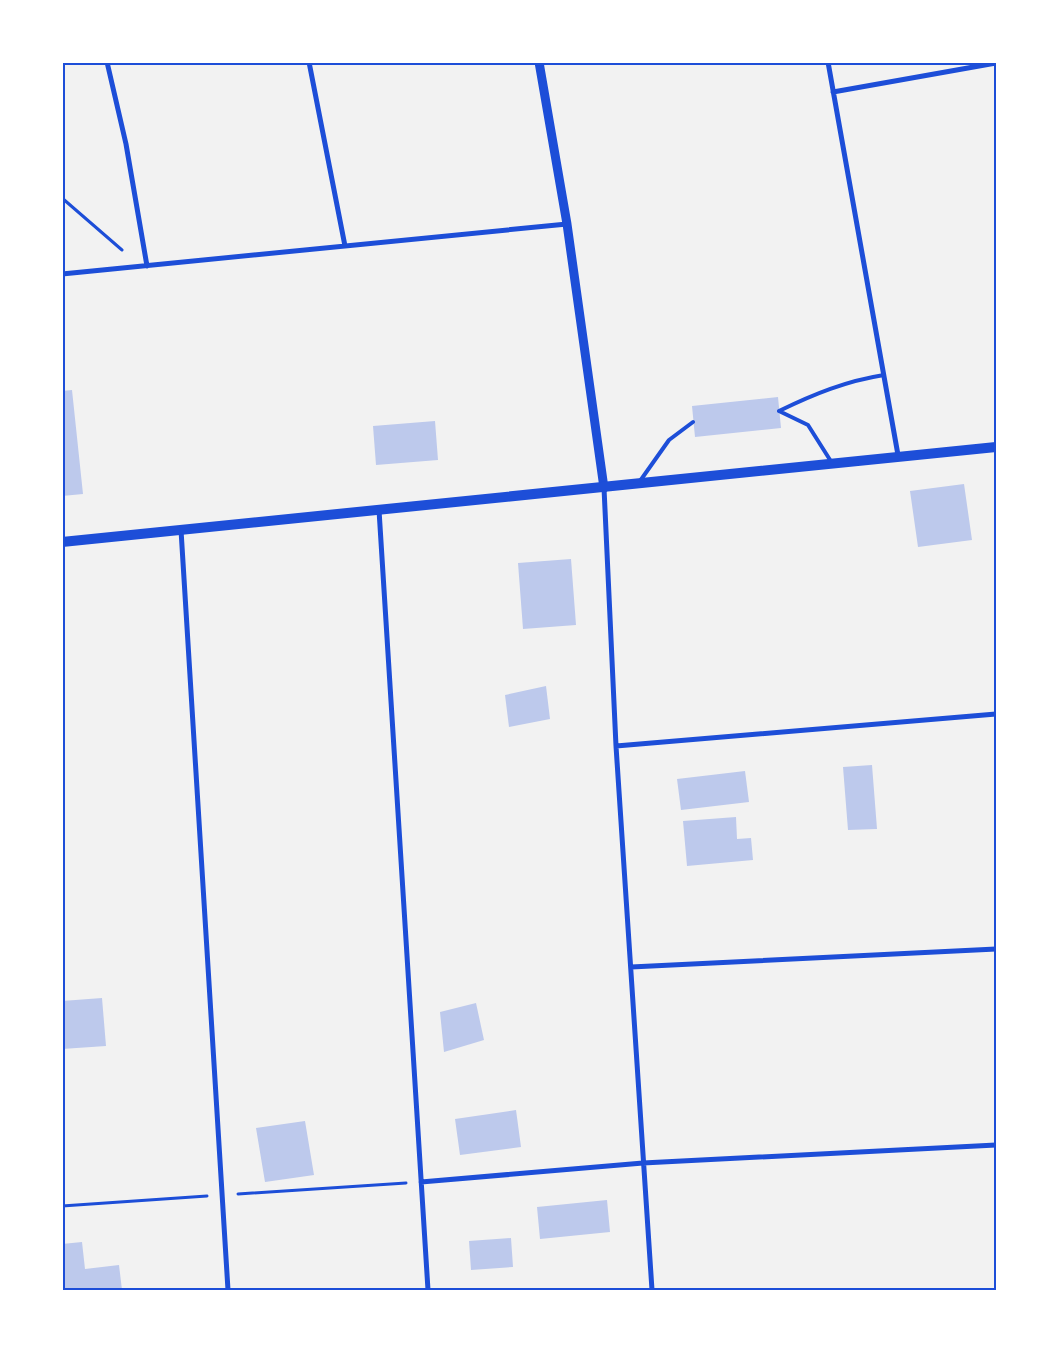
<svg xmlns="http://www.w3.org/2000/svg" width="1059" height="1353" viewBox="0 0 1059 1353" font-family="Karla,sans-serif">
<rect width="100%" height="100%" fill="#f2f2f2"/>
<path fill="#bdc9ec" d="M72,390L83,494L62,496V391Z
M778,397L781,428L695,437L692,406Z
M435,421L438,460L376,465L373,426Z
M964,484L972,540L918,547L910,491Z
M571,559L576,625L523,629L518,563Z
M546,686L550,719L509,727L505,695Z
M872,765L877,829L848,830L843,767Z
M745,771L749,802L681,810L677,779Z
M736,817L737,839L751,838L753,860L687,866L683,821Z
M102,998L106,1046L62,1049V1001Z
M476,1003L484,1040L444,1052L440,1012Z
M516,1110L521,1147L460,1155L455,1119Z
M305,1121L314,1175L265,1182L256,1128Z
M607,1200L610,1232L540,1239L537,1207Z
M511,1238L513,1267L471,1270L469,1241Z
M82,1242L85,1269L119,1265L122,1290H62V1244Z"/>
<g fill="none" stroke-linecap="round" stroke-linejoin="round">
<path stroke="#1d4ed8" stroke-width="3" d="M62,71L64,62
M62,198L122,250
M238,1194L406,1183
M62,1206L207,1196"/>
<path stroke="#1d4ed8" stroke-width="4" d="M779,411C814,394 846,381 884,375
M779,411L808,425L832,463
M640,481L669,440L693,422"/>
<path stroke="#1d4ed8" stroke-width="5" d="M107,62L126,144L147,266
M309,62L345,246
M828,62L898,455
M833,92L996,63
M62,274L567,224
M604,488L616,746L652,1290
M379,510L428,1290
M181,530L228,1290
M616,746L996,714
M631,967L996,949
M421,1182L643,1163L996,1145"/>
<path stroke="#1d4ed8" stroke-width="9" d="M539,62L567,224L604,488"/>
<path stroke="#1d4ed8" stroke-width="10" d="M62,542L996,447"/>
</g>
<rect width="1059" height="1353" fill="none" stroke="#ffffff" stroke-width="128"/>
<rect x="64" y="64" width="931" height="1225" fill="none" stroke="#1d4ed8" stroke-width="2"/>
</svg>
